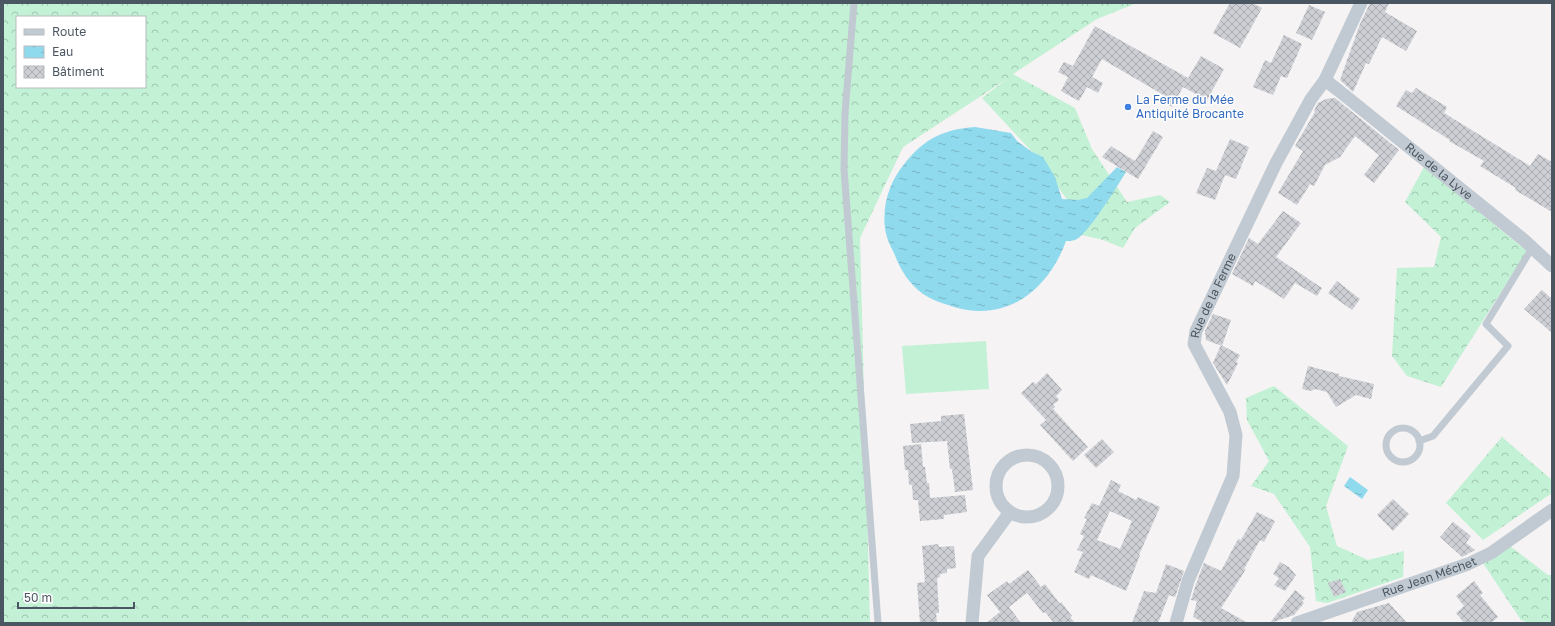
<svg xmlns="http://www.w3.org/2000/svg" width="1555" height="626" viewBox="0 0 1555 626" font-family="'Golos Text',sans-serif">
<defs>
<pattern id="forest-crowns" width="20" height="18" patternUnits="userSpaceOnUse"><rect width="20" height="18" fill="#c3f1d5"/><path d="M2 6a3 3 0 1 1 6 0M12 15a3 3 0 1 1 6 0" fill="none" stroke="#a0c6b0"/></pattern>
<pattern id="water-ripples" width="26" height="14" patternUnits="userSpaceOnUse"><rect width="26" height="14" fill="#90daee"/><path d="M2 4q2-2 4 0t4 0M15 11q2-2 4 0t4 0" fill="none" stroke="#78b4c4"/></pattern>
<pattern id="building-cross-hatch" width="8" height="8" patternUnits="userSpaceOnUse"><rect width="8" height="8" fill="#cdcfd5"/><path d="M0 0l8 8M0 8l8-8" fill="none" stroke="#a8abb0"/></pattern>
</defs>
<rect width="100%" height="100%" fill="#f5f3f3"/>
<path fill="url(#forest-crowns)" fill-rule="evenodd" d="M3,3H1137L1097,19L1013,74L1075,108L1092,149L1127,202L1160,195L1170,202L1135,228L1123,248L1103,240L1082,235L1066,198L1035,155L982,98L1007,79L903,147L860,238L870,623H254L248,621L246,623H3ZM17,17H145V87H17Z
M1424,167L1527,251L1441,387L1407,376L1392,356L1397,268L1434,267L1441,237L1405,202Z
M1274,386L1348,446L1326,506L1337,546L1368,560L1404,551L1403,577L1327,603L1316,601L1310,547L1274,494L1251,486L1269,461L1247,420L1246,398Z
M1502,437L1552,480V493L1483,540L1446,503Z
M1506,543L1548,575H1552V623H1529L1521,620L1483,563Z"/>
<path fill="#c3f1d5" d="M986,341L989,389L906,394L902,346Z"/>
<path fill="url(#water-ripples)" d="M975,127L1011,133L1017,141L1032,152L1043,157L1055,177L1062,199L1078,200L1087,198L1117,167L1126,172C1118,185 1087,236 1075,240C1072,241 1069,241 1066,241C1048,291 1005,324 951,306C942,303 932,300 923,294C909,284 900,269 894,253C890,245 886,237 885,228C882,204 890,181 905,163C924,139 944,129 975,127Z
M1350,477L1368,490L1362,499L1344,486Z"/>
<path fill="url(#building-cross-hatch)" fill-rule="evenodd" d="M1230,3H1252L1262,8L1240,48L1213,33Z
M1370,3H1389L1385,12L1417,31L1406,51L1382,37L1369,64L1366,63L1353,92L1340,80L1360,24Z
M1309,5L1325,12L1312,40L1296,33Z
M1095,26L1188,78L1201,56L1224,69L1207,100L1183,87L1172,107L1162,101L1165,96L1102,59L1092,77L1103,83L1098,93L1087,87L1079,101L1061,91L1068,77L1058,72L1064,62L1073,66Z
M1284,35L1302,44L1287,78L1281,76L1273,95L1253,87L1265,60L1271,63Z
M1416,88L1447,107L1444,113L1530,166L1538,154L1552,162V212L1515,190L1516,188L1480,166L1484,161L1449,141L1450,140L1396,106L1406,90L1412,93Z
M1335,98L1399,150L1374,183L1364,175L1379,155L1355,136L1340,157L1325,165L1314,186L1310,184L1297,205L1278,193L1303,151L1295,146L1315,112L1314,111L1318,103L1326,99Z
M1153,131L1163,137L1138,179L1102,157L1111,146L1135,161Z
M1230,139L1249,147L1236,179L1225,175L1215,200L1196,193L1207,168L1216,171Z
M1283,211L1301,223L1276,257L1322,288L1317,296L1295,283L1284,299L1255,281L1253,286L1232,274L1249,238L1258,244Z
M1337,281L1360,299L1352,310L1328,293Z
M1542,290L1552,299V333L1524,309Z
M1213,314L1231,320L1222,346L1206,340L1205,331Z
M1221,345L1240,355L1236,362L1238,363L1227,385L1213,363Z
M1308,366L1339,374V376L1374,384L1371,399L1356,395L1336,407L1327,392L1315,389L1311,391L1302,389Z
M1047,373L1062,390L1056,396L1059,400L1053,405L1055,407L1053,409L1088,447L1073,461L1040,425L1046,420L1021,393L1033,382L1036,384Z
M964,414L973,490L955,492L952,469H950L947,441L912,443L910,424L941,421V416Z
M1102,439L1114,452L1096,468L1084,455Z
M921,444L923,467H925L927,483H929L930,498L965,495L967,512L944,515V519L920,521L918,500H913L912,485H909L908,470H905L903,446Z
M1111,480L1121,485L1118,491L1136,500L1138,497L1160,507L1139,555H1140L1126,591L1091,575L1089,579L1074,572L1083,552L1077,550L1084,536L1080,534L1087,519L1084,518L1092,503L1099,506ZM1110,511L1132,521L1120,549L1097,540Z
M1393,499L1409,514L1393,531L1377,515Z
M1257,512L1275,521L1264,542L1260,540L1244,569H1246L1221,608L1248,623H1205L1193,617L1197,601L1191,600L1196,584L1204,563L1221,571L1238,539L1241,540Z
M1453,522L1471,536L1466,543L1475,550L1462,557L1440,537Z
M938,544L939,547L954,546L956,568L947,569V573L940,574V577L937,578L939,613H936L937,623H920L917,583L925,582L922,546Z
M1280,562L1289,567L1296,575L1285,591L1274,585L1279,578L1273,574Z
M1166,564L1184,571L1175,597L1169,595L1158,623H1132L1144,591L1156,593Z
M1028,570L1041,587L1045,584L1060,604L1061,602L1072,616L1070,617L1075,623H1054L1045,612L1043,613L1027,593L1009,607L1021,623H986L1000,612L987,595L1007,581L1009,584Z
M1340,579L1346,592L1334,597L1328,583Z
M1474,581L1483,593L1480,595L1498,617L1491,623H1464L1456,613L1464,606L1456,596Z
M1295,590L1305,598L1302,601L1304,603L1294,615L1270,623Z
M1389,603L1407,623H1351L1357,612Z"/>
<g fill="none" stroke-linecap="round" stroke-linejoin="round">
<path stroke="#c1cad2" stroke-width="7" d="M854,3L845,113L844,169L878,623
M1386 445a17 17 0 1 1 34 0a17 17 0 1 1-34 0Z
M1419,441L1433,436L1508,346L1486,324L1532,248"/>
<g stroke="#c1cad2" stroke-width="13">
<path id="s1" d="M1325,80L1338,90L1524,240L1552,266"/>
<circle cx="1027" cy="486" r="31"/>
<path d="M972,623L978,556L1010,512"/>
<path id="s2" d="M1176,623L1188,581L1233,476L1236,435L1230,412L1194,344L1196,331L1276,163L1311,99L1325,80L1361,3"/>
<path id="s3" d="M1297,623L1468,564L1491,553L1552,510"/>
</g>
</g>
<circle fill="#3f7fe0" stroke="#fff" stroke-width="1.5" cx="1128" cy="107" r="4"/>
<g text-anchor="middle" stroke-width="3" stroke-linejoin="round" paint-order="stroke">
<g font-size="12" fill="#366cbe" stroke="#fff" text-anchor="start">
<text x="1136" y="104">La Ferme du Mée<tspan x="1136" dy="14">Antiquité Brocante</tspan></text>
</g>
<g font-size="12" fill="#4a5661" stroke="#fff">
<text dy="4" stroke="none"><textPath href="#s1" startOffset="146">Rue de la Lyve</textPath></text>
<text dy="4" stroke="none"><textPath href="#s2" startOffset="352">Rue de la Ferme</textPath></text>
<text dy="4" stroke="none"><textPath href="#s3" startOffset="140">Rue Jean Méchet</textPath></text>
</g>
</g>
<rect width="1555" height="626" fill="none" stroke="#4a5661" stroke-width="8"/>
<rect x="16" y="16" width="130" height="72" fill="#ffffff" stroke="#b7bbc0"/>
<rect x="24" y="29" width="20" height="6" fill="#c1cad2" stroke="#b7bbc0"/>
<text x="52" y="36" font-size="12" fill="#4a5661">Route</text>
<rect x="24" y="46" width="20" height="12" fill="url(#water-ripples)" stroke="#b7bbc0"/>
<text x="52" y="56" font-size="12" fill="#4a5661">Eau</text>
<rect x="24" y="66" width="20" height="12" fill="url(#building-cross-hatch)" stroke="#b7bbc0"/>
<text x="52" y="76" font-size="12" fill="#4a5661">Bâtiment</text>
<path d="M18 602v6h116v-6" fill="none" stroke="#4a5661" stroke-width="2"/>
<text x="24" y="602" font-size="12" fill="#4a5661" stroke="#ffffff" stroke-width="3" paint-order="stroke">50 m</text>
</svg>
